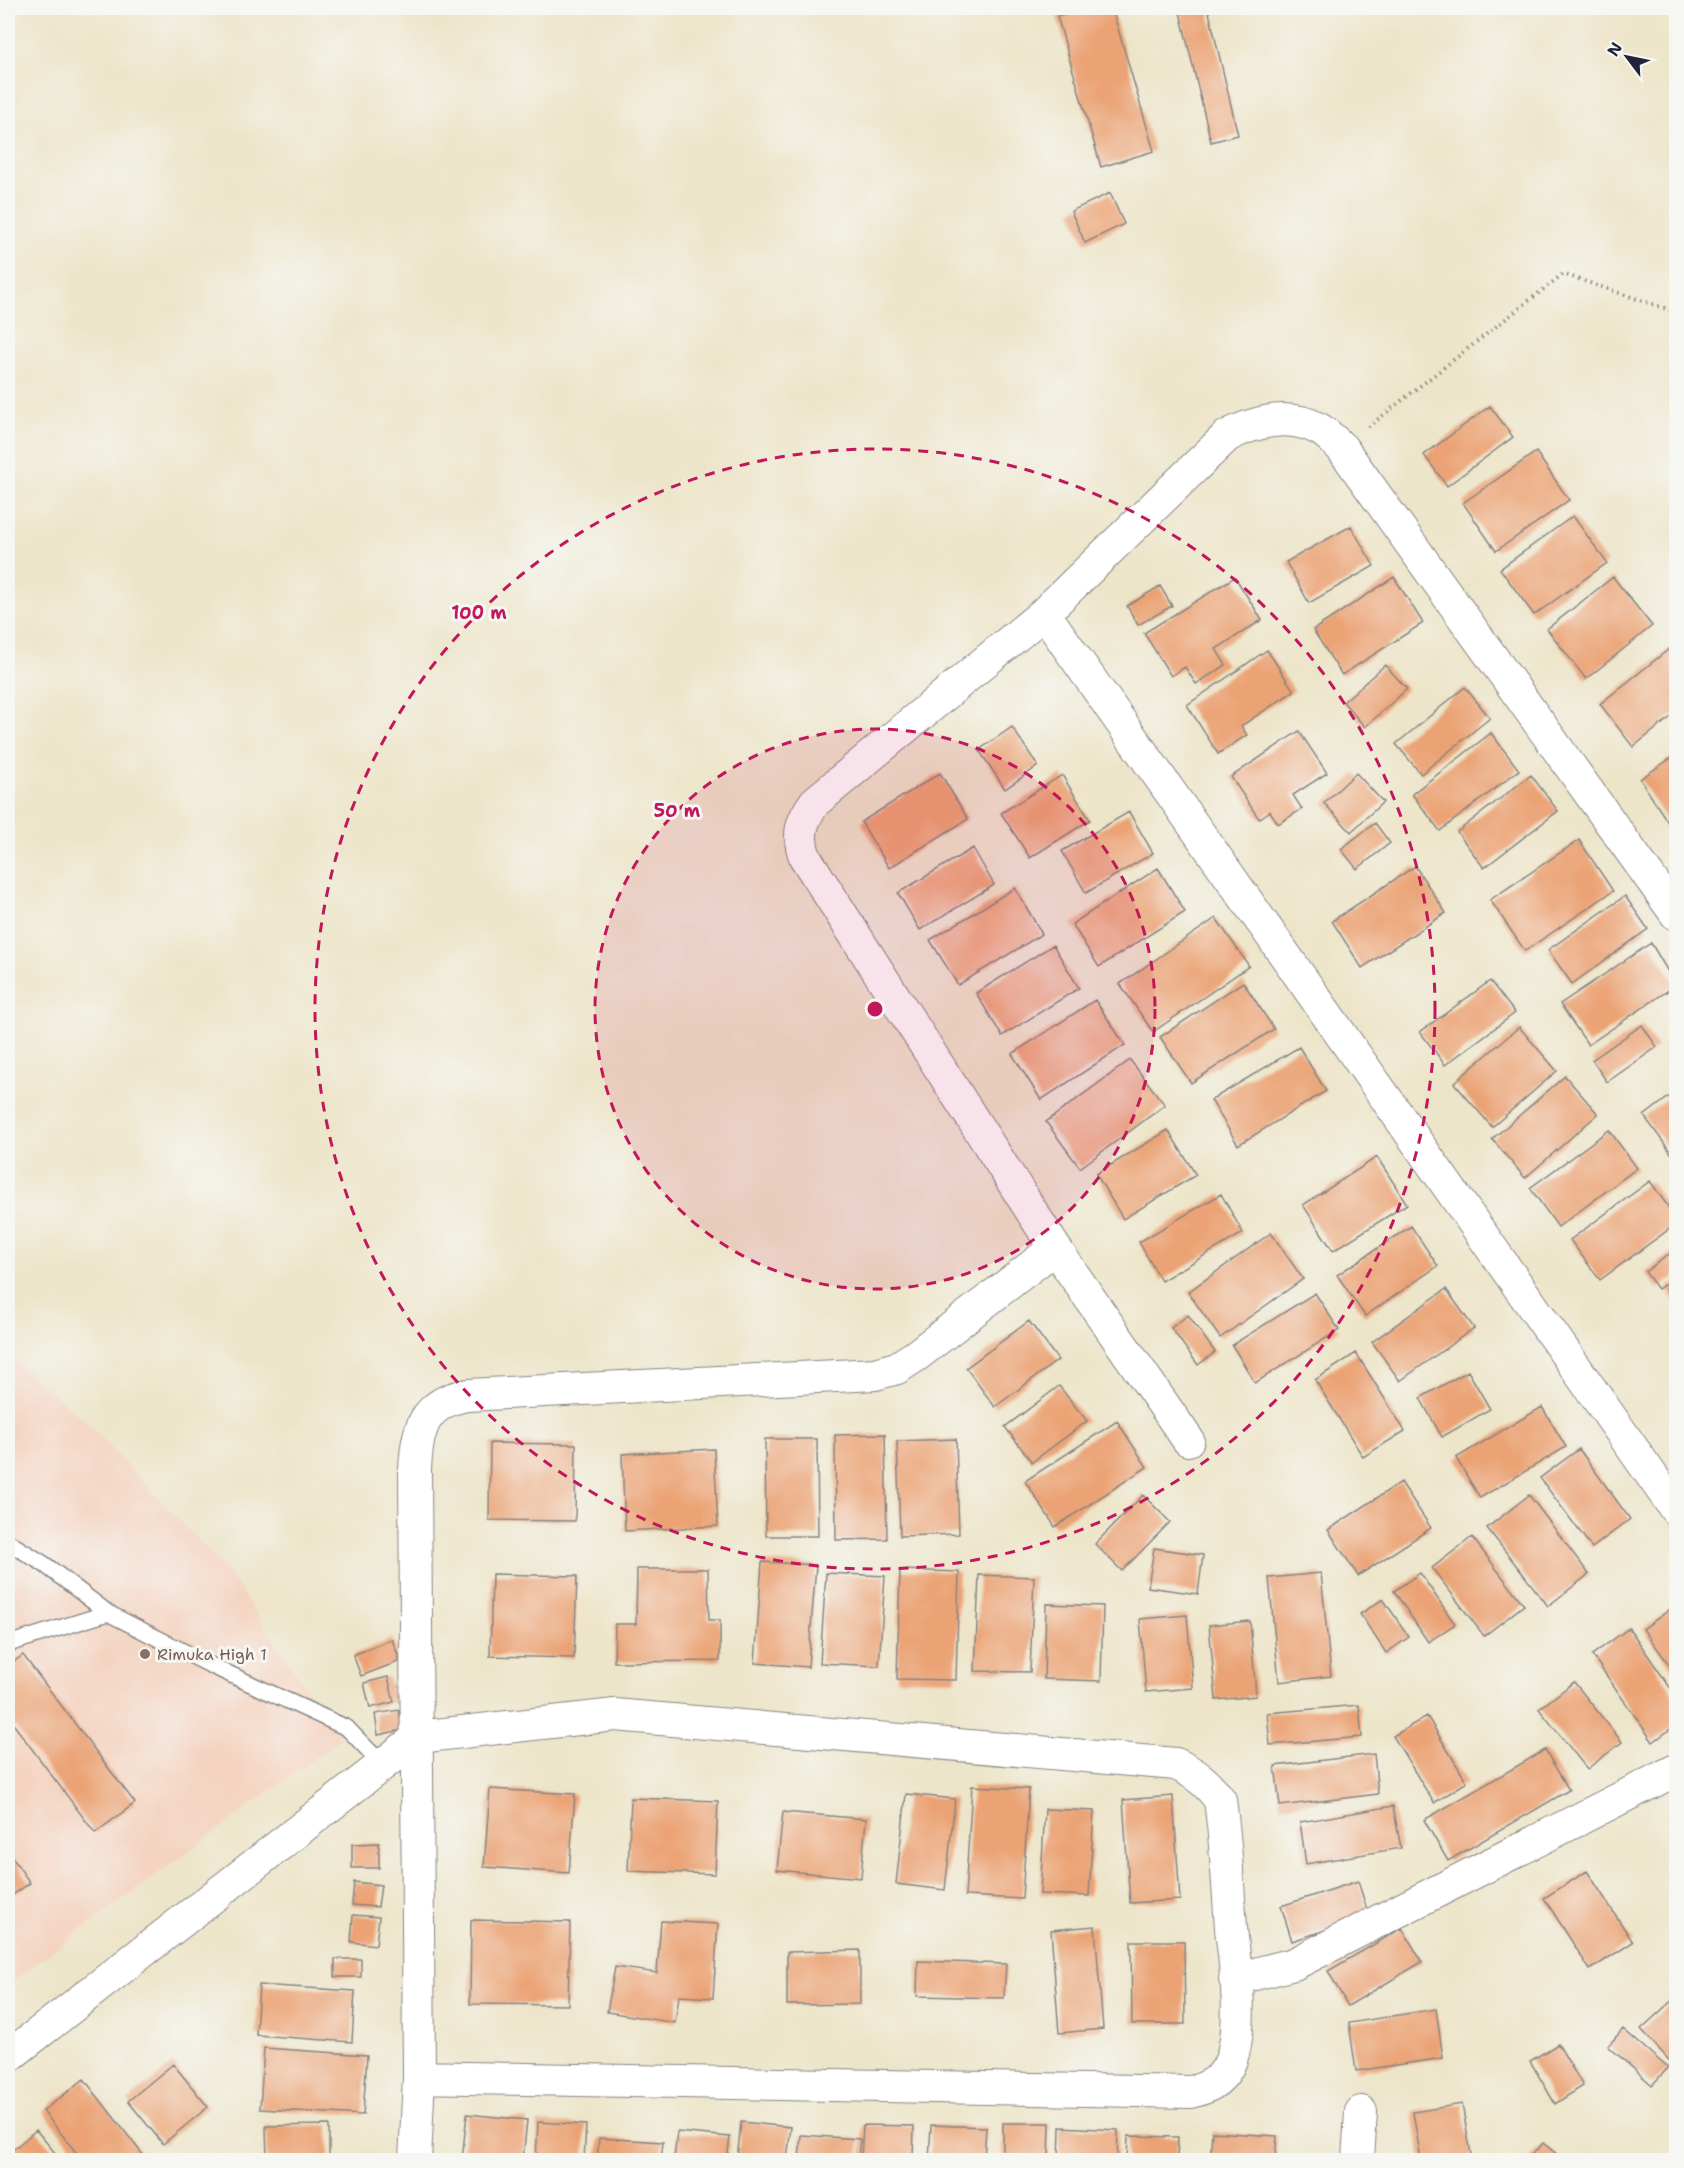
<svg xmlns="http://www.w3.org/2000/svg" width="1684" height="2168" viewBox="0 0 1684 2168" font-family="'Shantell Sans',sans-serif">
<rect width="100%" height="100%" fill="#f6f6f2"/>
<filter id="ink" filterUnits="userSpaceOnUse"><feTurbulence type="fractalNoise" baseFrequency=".0167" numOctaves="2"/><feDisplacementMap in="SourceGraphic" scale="12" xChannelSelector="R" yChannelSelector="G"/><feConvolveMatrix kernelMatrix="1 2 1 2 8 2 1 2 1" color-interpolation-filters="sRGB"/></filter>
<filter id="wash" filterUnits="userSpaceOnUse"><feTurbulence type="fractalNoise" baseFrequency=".008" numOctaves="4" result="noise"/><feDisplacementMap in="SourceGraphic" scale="24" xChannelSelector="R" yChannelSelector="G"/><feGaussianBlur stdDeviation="1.35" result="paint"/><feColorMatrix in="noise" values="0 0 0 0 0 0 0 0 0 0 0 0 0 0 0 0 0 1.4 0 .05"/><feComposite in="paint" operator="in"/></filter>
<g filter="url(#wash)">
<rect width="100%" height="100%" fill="#ede5c9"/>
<path fill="#f4d3c0" d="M8,1355L85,1421L225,1568L341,1739L8,1984Z"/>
<g id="blocks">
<path fill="#eba374" d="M1085,8H1112L1154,151L1101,167L1057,16Z
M1179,8H1208L1238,135L1211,142Z
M1110,193L1124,224L1085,243L1071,211Z
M1490,406L1513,437L1447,486L1424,455Z
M1536,452L1569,500L1496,551L1463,503Z
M1573,516L1607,563L1534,615L1500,569Z
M1351,526L1374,566L1309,603L1286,562Z
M1235,577L1262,620L1216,649L1226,665L1196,684L1185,667L1171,676L1144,633Z
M1394,577L1423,623L1342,675L1313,630Z
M1613,577L1652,626L1586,679L1547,629Z
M1160,586L1172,606L1138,625L1127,606Z
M1669,649L1676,658V713L1633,747L1600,704Z
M1267,650L1294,691L1241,726L1247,735L1218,754L1187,705Z
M1385,665L1407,689L1365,727L1343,702Z
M1465,687L1490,718L1421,774L1396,744Z
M1012,727L1038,766L1005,789L979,750Z
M1299,731L1327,773L1293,795L1302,809L1278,824L1270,811L1259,819L1231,777Z
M1491,733L1519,770L1440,831L1412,794Z
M1676,755V820L1669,824L1640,779Z
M940,773L968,819L889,868L861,822Z
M1356,773L1383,802L1351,832L1324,803Z
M1062,775L1090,820L1030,858L1001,813Z
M1531,775L1558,811L1484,868L1457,832Z
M1129,812L1153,853L1086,893L1062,851Z
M1375,823L1390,843L1357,869L1341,849Z
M1579,840L1613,891L1525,951L1490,900Z
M973,848L994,885L920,930L898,893Z
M1415,866L1446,913L1362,968L1332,921Z
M1158,868L1185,912L1099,967L1072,924Z
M1015,888L1042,934L958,985L930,940Z
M1625,896L1648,929L1572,984L1548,950Z
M1216,918L1249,966L1153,1032L1120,984Z
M1651,943L1676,985L1588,1045L1560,1004Z
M1053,945L1079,988L1002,1036L976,993Z
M1490,981L1515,1013L1445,1065L1420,1032Z
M1243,982L1274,1029L1191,1083L1160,1037Z
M1095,1000L1125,1045L1041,1100L1012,1054Z
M1642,1025L1657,1047L1607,1082L1592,1060Z
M1519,1027L1557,1071L1492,1127L1454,1083Z
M1299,1047L1326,1091L1238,1145L1211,1100Z
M1130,1060L1165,1105L1080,1168L1046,1122Z
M1565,1076L1598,1114L1525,1178L1492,1139Z
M1670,1096L1676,1105V1150L1672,1154L1644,1116Z
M1168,1130L1196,1175L1123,1219L1096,1174Z
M1609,1130L1637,1168L1558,1227L1530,1188Z
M1377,1157L1407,1204L1333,1251L1303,1205Z
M1650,1181L1676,1218V1224L1600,1280L1570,1240Z
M1221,1194L1243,1233L1161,1281L1139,1242Z
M1411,1226L1438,1266L1365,1316L1337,1275Z
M1271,1233L1303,1279L1220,1338L1188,1292Z
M1676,1249V1276L1658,1289L1645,1272Z
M1676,1281V1304L1666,1289Z
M1446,1289L1474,1328L1400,1381L1372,1342Z
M1315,1293L1339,1330L1255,1383L1232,1345Z
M1188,1315L1215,1352L1198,1365L1171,1328Z
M1029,1321L1058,1360L995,1407L966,1368Z
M1356,1353L1405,1431L1363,1457L1315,1380Z
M1468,1371L1490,1409L1442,1437L1420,1398Z
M1059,1386L1087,1421L1032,1462L1005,1427Z
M1542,1407L1566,1447L1480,1498L1456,1458Z
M1117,1421L1147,1467L1055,1527L1025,1481Z
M885,1434L887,1539L836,1540L835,1435Z
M765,1439H817L818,1536H766Z
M956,1439L959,1534L900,1536L897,1441Z
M490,1443L576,1444L575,1521L489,1520Z
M714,1449L718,1526L625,1531L622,1454Z
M1579,1449L1630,1519L1592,1548L1540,1478Z
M1401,1482L1431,1528L1358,1576L1328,1530Z
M1143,1495L1170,1522L1122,1571L1095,1544Z
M1529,1495L1589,1574L1548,1606L1487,1528Z
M1472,1537L1524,1605L1484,1636L1432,1568Z
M1154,1548L1203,1555L1198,1594L1148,1587Z
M762,1562L816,1565L808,1667L755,1663Z
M637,1569H708L709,1620H720V1661L614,1662L615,1624H636Z
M900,1570L959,1572L956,1680L897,1679Z
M826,1573L885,1576L879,1666L820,1663Z
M1321,1573L1331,1676L1279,1682L1269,1578Z
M1420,1573L1455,1624L1428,1642L1394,1591Z
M492,1574L577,1576L574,1658L490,1656Z
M979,1575L1034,1577L1030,1672L975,1671Z
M1383,1599L1409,1637L1386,1653L1360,1614Z
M1046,1604L1103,1606L1101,1681L1044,1679Z
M1676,1605V1674L1643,1629Z
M1187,1615L1193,1688L1146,1692L1140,1619Z
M1250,1621L1256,1696L1216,1700L1209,1625Z
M1629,1628L1676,1696V1725L1653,1742L1592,1655Z
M392,1639L400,1661L361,1676L353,1655Z
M23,1655L135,1803L95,1833L8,1717V1666Z
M388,1677L394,1702L370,1708L364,1683Z
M1574,1682L1622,1742L1587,1769L1539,1709Z
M1359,1705L1362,1737L1270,1745L1267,1713Z
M399,1710L402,1730L378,1735L375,1714Z
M1427,1716L1467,1782L1434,1803L1393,1736Z
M1545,1750L1569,1790L1448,1861L1424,1820Z
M1374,1754L1378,1794L1280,1806L1275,1766Z
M972,1786L1029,1789L1022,1899L965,1896Z
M490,1789L575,1794L569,1873L484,1867Z
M906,1794L955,1799L945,1890L896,1884Z
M1173,1796L1180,1900L1130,1903L1123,1800Z
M631,1798L718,1801L715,1874L628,1871Z
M1393,1806L1401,1848L1306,1864L1300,1822Z
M1045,1809L1094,1811L1089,1896L1040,1894Z
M783,1812L866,1819L861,1878L777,1870Z
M379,1843V1868H352V1844Z
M8,1851L30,1883L8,1898Z
M1587,1871L1633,1942L1590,1970L1544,1898Z
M1358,1881L1369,1916L1292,1941L1281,1906Z
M354,1882L381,1885L378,1907L352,1905Z
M353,1915L379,1917L376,1945L351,1942Z
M471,1920L570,1922L568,2005L470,2004Z
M661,1921L718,1924L713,1998L679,1996L675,2023L607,2012L615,1967L657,1973Z
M1095,1926L1103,2029L1059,2033L1051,1930Z
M1402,1928L1422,1962L1348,2006L1328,1971Z
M1131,1941H1184L1185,2024H1132Z
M860,1950V2004L787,2005V1952Z
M335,1959H361V1977H335Z
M918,1961L1006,1964L1004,1998L917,1996Z
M259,1985L355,1991L352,2042L256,2035Z
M1676,1997V2068L1641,2029Z
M1436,2009L1443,2058L1356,2071L1349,2023Z
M1623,2029L1668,2068L1652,2085L1608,2046Z
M1558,2044L1583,2086L1555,2104L1530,2061Z
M264,2048L367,2055L363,2115L260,2109Z
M173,2064L208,2107L163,2144L128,2101Z
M84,2079L147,2160H82L43,2111Z
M1462,2104L1472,2160H1421L1413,2112Z
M467,2114L527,2120L523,2160H462Z
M538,2122L586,2125L584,2160H536Z
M741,2122L791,2127L787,2160H737Z
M1003,2123H1050L1049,2160H1003Z
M329,2125V2160H267L266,2126Z
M863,2125L914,2126L913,2160H861Z
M931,2125L986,2127L984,2160H929Z
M1060,2127L1118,2130L1117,2160H1059Z
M36,2130L61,2160H8V2154Z
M677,2132L730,2137L727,2160H674Z
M1212,2132L1277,2136L1275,2160H1210Z
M801,2135L860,2139L858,2160H799Z
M1128,2136L1178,2137L1177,2160H1127Z
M599,2138L663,2142L661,2160H597Z
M1543,2143L1564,2160H1527Z"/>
</g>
</g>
<g filter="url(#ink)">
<use href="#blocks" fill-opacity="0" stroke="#888482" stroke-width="1.5"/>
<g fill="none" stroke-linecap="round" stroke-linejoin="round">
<g stroke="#888482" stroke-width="18">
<path id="service" d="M8,1542L44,1564L108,1613L214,1667L347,1728L383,1765
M8,1644L108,1613"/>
</g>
<g stroke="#888482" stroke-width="34">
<path id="minor" d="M1044,613L1676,1510
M1188,1440L1055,1248L805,857C797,835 801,821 815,802L1044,613L1227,436C1256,421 1289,413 1319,429C1327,433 1335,442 1342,448L1676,914
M1235,1979L1294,1964L1676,1770
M8,2057L418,1737L615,1715L1176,1764C1195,1773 1208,1783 1220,1800C1226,1843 1228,1885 1231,1928C1235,1966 1244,2023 1231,2060C1224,2079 1210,2088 1190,2092L419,2077
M415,2160L419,2077L415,1470C417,1430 423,1402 468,1395L875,1374L897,1368L917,1355L1055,1248
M1358,2160L1361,2112"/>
</g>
<path stroke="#888482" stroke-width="4" stroke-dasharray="1.5 4.5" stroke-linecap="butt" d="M1368,427L1563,274L1676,312"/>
<use href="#service" stroke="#fff" stroke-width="15"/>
<use href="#minor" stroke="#fff" stroke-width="32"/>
</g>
</g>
<circle cx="875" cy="1009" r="280" fill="#c2185b" fill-opacity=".12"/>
<g fill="none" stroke="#c2185b" stroke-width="3" stroke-dasharray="10 8">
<circle cx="875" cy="1009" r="280"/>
<circle cx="875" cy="1009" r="560"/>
</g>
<circle fill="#8d6e63" stroke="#f6f6f2" stroke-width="2" cx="145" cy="1654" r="6"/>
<g text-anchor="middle" stroke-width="6" stroke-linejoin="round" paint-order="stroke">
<g font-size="16" fill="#785e54" stroke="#f6f6f2" text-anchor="start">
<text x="157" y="1660">Rimuka High 1</text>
</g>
</g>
<circle cx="875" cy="1009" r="9" fill="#c2185b" stroke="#f6f6f2" stroke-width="3"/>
<g font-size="18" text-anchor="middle" font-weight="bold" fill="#c2185b" stroke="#f6f6f2" stroke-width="6" stroke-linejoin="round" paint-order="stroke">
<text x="479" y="619">100 m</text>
<text x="677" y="817">50 m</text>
</g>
<rect width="1684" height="2168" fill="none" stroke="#f6f6f2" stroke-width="30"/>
<g transform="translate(1627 57) rotate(302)" stroke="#f6f6f2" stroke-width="4.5" paint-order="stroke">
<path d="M0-4.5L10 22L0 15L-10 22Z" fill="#22223b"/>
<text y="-9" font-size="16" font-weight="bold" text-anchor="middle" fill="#22223b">N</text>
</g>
</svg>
